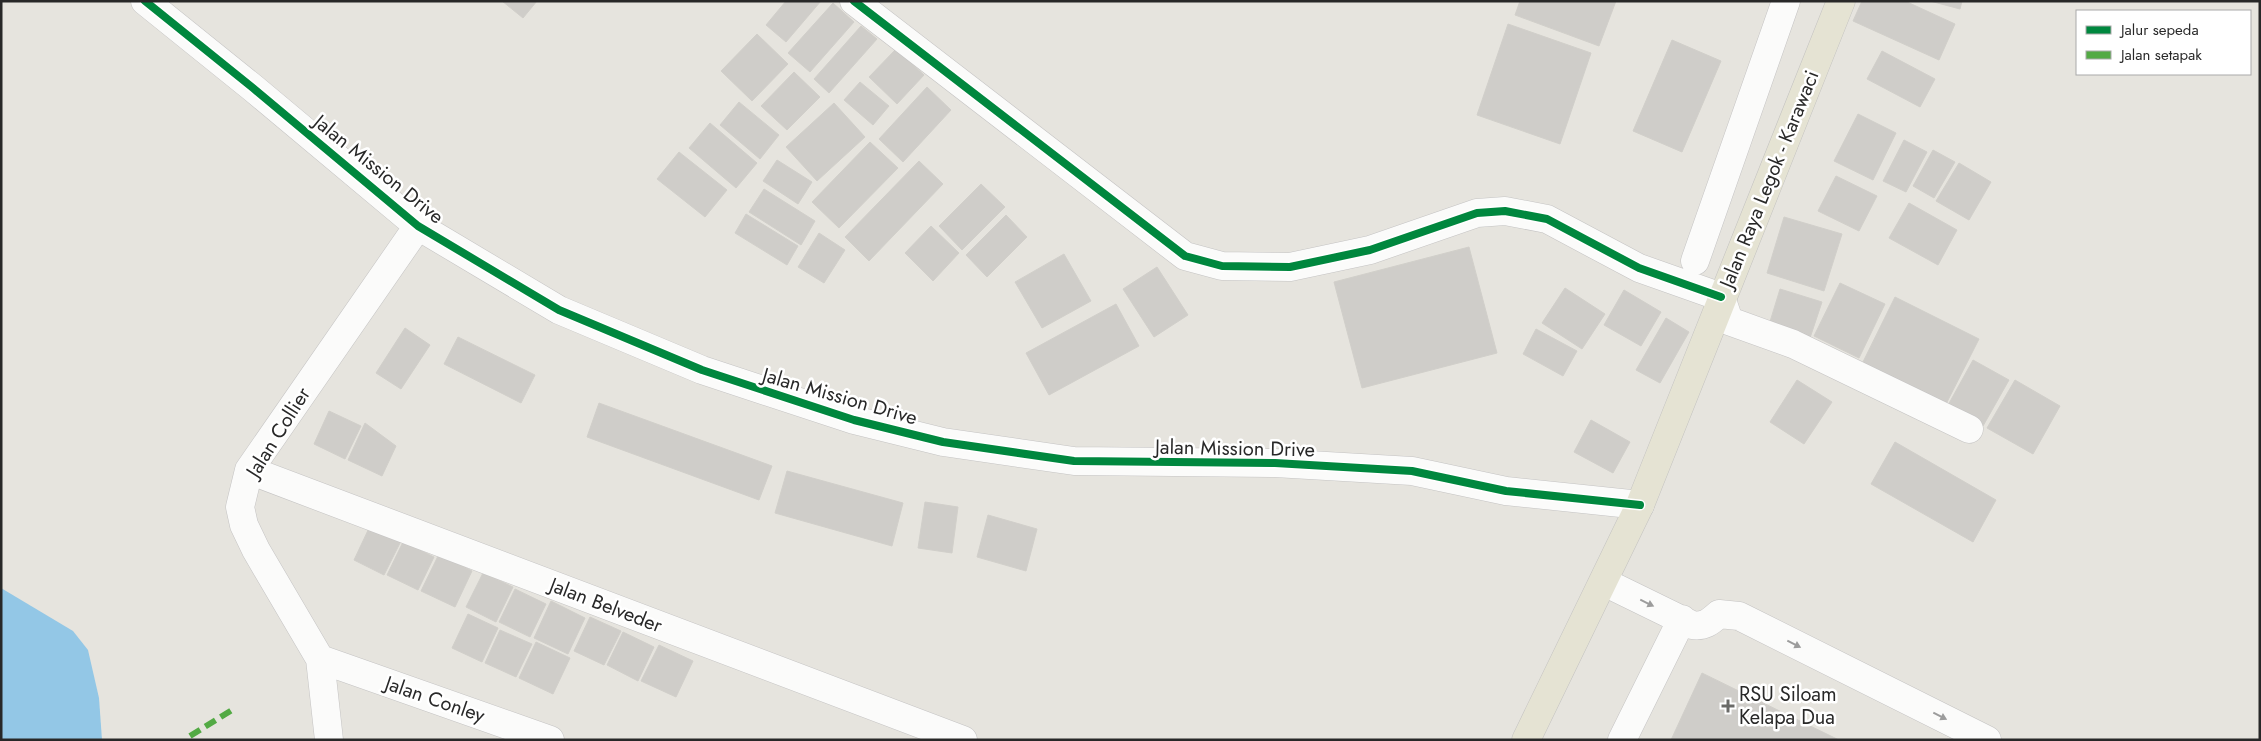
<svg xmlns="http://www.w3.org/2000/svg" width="2261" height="741" viewBox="0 0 2261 741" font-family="Jost,sans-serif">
<rect width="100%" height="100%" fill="#e6e4de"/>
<path fill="#93c7e6" d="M1,588L73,631L88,650L99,698L102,740H1Z"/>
<path fill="#cfcdc9" stroke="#d1cfca" d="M502,1H537L523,18Z
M786,1H821L786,42L766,25Z
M1520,1H1616L1599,46L1515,15Z
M1862,1H1905L1955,24L1939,60L1853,21Z
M1930,1H1962L1960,9Z
M833,3L854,22L810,72L788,53Z
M1508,24L1591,53L1560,144L1477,115Z
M861,26L877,39L829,93L814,79Z
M757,34L788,64L752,101L721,71Z
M1672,40L1721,61L1682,152L1633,131Z
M896,49L924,75L897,104L869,77Z
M1882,51L1935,79L1920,107L1867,79Z
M794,72L820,97L787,130L761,106Z
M860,82L889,106L873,125L844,100Z
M927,87L951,110L903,162L879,139Z
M739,102L779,135L760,159L720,125Z
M834,103L865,137L817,181L786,147Z
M1858,114L1896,133L1873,180L1834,161Z
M710,123L757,163L736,188L689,148Z
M1904,140L1927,152L1906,192L1883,181Z
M870,142L898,168L839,228L812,202Z
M1933,150L1955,162L1934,198L1913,186Z
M679,152L727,190L705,217L657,179Z
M777,160L812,182L798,204L763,181Z
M919,161L943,184L869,261L845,237Z
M1959,163L1991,182L1969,220L1936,201Z
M1836,176L1877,196L1859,231L1818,211Z
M981,184L1005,207L962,250L939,226Z
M764,189L815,221L801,245L749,212Z
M1909,203L1957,230L1938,265L1889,238Z
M746,214L798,246L787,265L735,233Z
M1006,215L1027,237L987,277L966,255Z
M1784,217L1842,234L1824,291L1767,273Z
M931,226L959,253L933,281L905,253Z
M819,233L845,250L824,283L798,267Z
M1469,247L1497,353L1362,388L1334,282Z
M1064,254L1091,301L1042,328L1015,282Z
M1157,267L1188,315L1154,337L1123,289Z
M1840,283L1885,304L1859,358L1814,336Z
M1565,288L1605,314L1582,349L1542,323Z
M1780,289L1822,302L1810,338L1769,325Z
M1624,290L1661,312L1641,346L1604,325Z
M1895,297L1979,339L1944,408L1861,366Z
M1116,304L1139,346L1049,395L1026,353Z
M1666,318L1689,332L1660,383L1636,370Z
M405,328L430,345L401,389L376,373Z
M1536,329L1577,351L1563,376L1523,354Z
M458,337L535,375L521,403L444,364Z
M1973,360L2009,380L1983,426L1947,407Z
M1797,380L1832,402L1804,444L1770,422Z
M2015,380L2060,406L2033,454L1987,428Z
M599,403L772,466L759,500L587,437Z
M329,411L361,426L345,459L314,444Z
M1591,420L1630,442L1613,473L1574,452Z
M365,423L396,446L382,476L348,460Z
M1895,442L1996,500L1973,542L1871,484Z
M787,471L903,503L892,546L775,513Z
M925,502L958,507L952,553L918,548Z
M988,515L1037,529L1026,571L977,557Z
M370,526L401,541L384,575L354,560Z
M403,542L434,557L418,590L387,575Z
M439,554L472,571L455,607L421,591Z
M483,573L513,587L496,622L466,607Z
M515,589L546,604L530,637L499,622Z
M551,601L585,618L568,654L534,638Z
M468,614L498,628L482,662L452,648Z
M590,617L621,631L604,665L574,651Z
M500,630L532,644L516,677L485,663Z
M623,632L654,647L638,681L607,665Z
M536,642L570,658L553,694L519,678Z
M659,645L693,661L676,697L641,681Z
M1702,673L1839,740H1671Z"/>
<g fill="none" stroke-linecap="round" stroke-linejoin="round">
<g stroke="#c4c3c3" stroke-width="29">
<path id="minor" d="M145,1L253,88L418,226L559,310L702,370L854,420L943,442L1074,461L1275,463L1412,471L1506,491L1640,505
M854,1L1185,256L1222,266L1290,267L1370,250L1477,213L1505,211L1547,219L1639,268L1721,297L1729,321L1793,344L1969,429
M1695,261L1786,1
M249,470L963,740
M1604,582L1692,625C1704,627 1710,622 1719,614L1739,616L1987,740
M320,659L550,740
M329,740L320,659L256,550L244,525L240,507L249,470L418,226
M1622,740L1682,619"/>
</g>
<g stroke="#c3c2c0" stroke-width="29">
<path id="major" d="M1526,740L1640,505L1841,1"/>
</g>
<use href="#minor" stroke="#fbfbfa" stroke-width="28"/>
<use href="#major" stroke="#e5e3d3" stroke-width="28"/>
<path stroke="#53aa44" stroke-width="6" stroke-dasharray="12 6" stroke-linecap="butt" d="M190,736L232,710"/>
<g stroke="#fff" stroke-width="11">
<path id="cycleway" d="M145,1L253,88L418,226L559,310L702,370L854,420L943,442L1074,461L1275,463L1412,471L1506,491L1640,505
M854,1L1185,256L1222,266L1290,267L1370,250L1477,213L1505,211L1547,219L1639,268L1721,297"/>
</g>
<use href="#cycleway" stroke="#00873e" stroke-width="8"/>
</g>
<defs><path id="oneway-solid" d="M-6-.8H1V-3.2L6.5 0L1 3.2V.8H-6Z" transform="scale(1.25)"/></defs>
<g fill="#9c9c9c">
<use href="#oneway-solid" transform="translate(1647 603) rotate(26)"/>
<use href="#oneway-solid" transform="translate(1794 644) rotate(27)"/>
<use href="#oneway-solid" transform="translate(1940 716) rotate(27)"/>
</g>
<path fill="#6a6a68" stroke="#fff" stroke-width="2" d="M1725.5 698.5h5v5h5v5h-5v5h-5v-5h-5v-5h5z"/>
<g text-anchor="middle" stroke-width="5" stroke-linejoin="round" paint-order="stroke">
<g font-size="20" fill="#282828" stroke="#fff">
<text transform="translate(379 169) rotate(39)" y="7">Jalan Mission Drive</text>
<text transform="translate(1769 179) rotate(-68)" y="7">Jalan Raya Legok - Karawaci</text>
<text transform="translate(840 396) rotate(16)" y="7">Jalan Mission Drive</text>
<text transform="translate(278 432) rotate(-58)" y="7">Jalan Collier</text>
<text transform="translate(1235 448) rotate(1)" y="7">Jalan Mission Drive</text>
<text transform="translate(606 605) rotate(21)" y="7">Jalan Belveder</text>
<text transform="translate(435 699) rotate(19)" y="7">Jalan Conley</text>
</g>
<g font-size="20" fill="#282828" stroke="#fff" text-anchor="start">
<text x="1739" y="701">RSU Siloam<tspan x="1739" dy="23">Kelapa Dua</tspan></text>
</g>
</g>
<rect width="2261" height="741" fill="none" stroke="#282828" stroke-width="5"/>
<rect x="2076" y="10" width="175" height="65" fill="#ffffff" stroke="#a9a9a9"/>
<rect x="2086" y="26" width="25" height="8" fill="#00873e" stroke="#a9a9a9"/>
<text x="2121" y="35" font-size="15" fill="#282828">Jalur sepeda</text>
<rect x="2086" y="51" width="25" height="8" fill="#53aa44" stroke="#a9a9a9"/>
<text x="2121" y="60" font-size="15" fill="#282828">Jalan setapak</text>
</svg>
